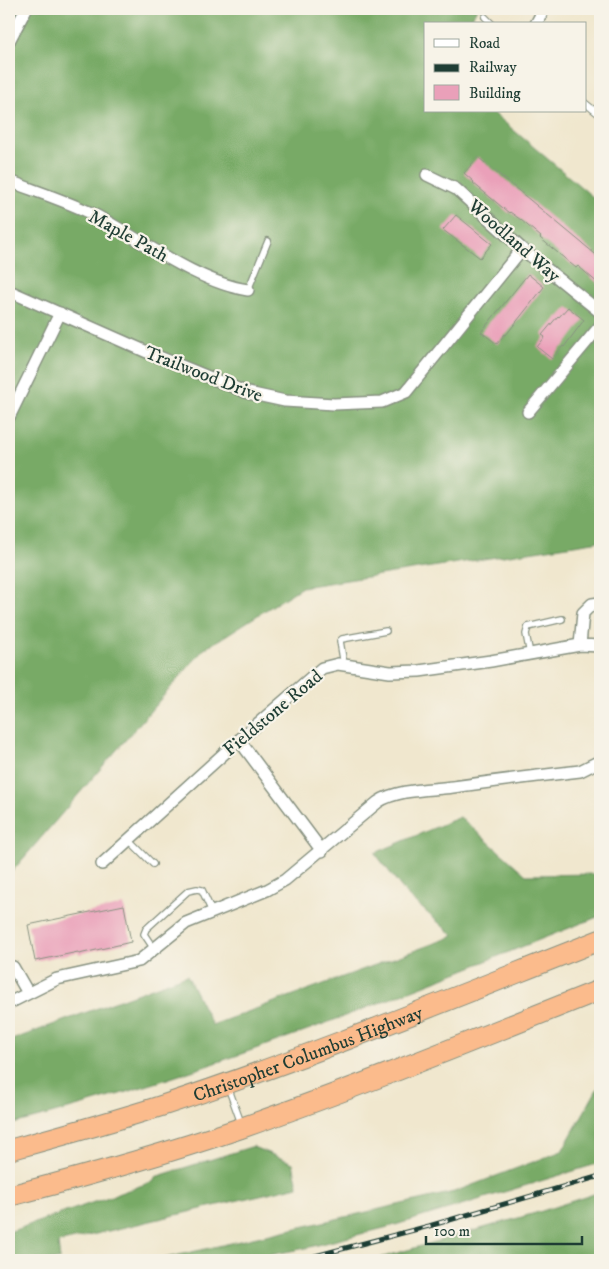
<svg xmlns="http://www.w3.org/2000/svg" width="609" height="1269" viewBox="0 0 609 1269" font-family="'IM FELL DW Pica',serif">
<rect width="100%" height="100%" fill="#f7f3e8"/>
<filter id="ink" filterUnits="userSpaceOnUse"><feTurbulence type="fractalNoise" baseFrequency=".02" numOctaves="2"/><feDisplacementMap in="SourceGraphic" scale="10" xChannelSelector="R" yChannelSelector="G"/><feConvolveMatrix kernelMatrix="1 2 1 2 8 2 1 2 1" color-interpolation-filters="sRGB"/></filter>
<filter id="wash" filterUnits="userSpaceOnUse"><feTurbulence type="fractalNoise" baseFrequency=".0096" numOctaves="4" result="noise"/><feDisplacementMap in="SourceGraphic" scale="20" xChannelSelector="R" yChannelSelector="G"/><feGaussianBlur stdDeviation="1.12" result="paint"/><feColorMatrix in="noise" values="0 0 0 0 0 0 0 0 0 0 0 0 0 0 0 0 0 1.4 0 .05"/><feComposite in="paint" operator="in"/></filter>
<g filter="url(#wash)">
<rect width="100%" height="100%" fill="#f0e7ce"/>
<path fill="#78aa66" stroke="#4c744d" d="M9,9H477L468,24H425V111H491L600,203V541L302,587L203,650L9,875Z
M460,817L526,875L600,874V916C406,992 212,1074 9,1125V1041L187,975L212,1025L454,936L408,896L375,853Z
M600,1084V1163L392,1226L306,1248L244,1260H157L454,1192L562,1151Z
M254,1146L253,1147L293,1163L298,1186L58,1243L60,1260H9V1232L154,1181L155,1177Z
M600,1192V1260H373L539,1212Z"/>
<g id="blocks">
<path fill="#eaa0b9" d="M478,157L600,258V285L578,266L576,268L540,238L541,237L521,220L510,212L509,213L473,183L474,182L464,173Z
M456,215L492,244L480,258L443,230Z
M528,274L544,287L506,335L505,334L497,344L481,332Z
M568,307L584,320L564,347L563,346L552,359L537,347L545,337L542,335L558,316L559,317Z
M124,905L131,942L79,954L78,952L35,961L28,925Z"/>
</g>
</g>
<g filter="url(#ink)">
<use href="#blocks" fill-opacity="0" stroke="#889281" stroke-width="1"/>
<g fill="none" stroke-linecap="round" stroke-linejoin="round">
<g stroke="#889281" stroke-width="8">
<path id="lane" d="M485,17L492,24
M585,103L600,115
M248,290L268,241
M530,654L526,634L528,627L562,619
M344,665L340,641L342,639L386,631
M129,840L153,864
M154,949L144,934L146,929L188,891L197,889L202,890L212,912
M228,1087L241,1123"/>
</g>
<g stroke="#889281" stroke-width="14">
<path id="street" d="M536,24L544,9
M9,41L26,9
M427,175L456,189L522,249L600,312
M9,181C38,192 70,202 97,216C141,240 199,283 248,290
M9,291L147,352L248,393L285,401L334,404L382,402L406,392L522,249
M528,412L600,326
M9,417L60,313
M580,645L583,613L592,604L600,603
M239,740L322,851
M102,864L239,740L322,668L338,664L390,672L419,671L491,661L580,645L600,646
M9,969L13,967L28,993
M9,1003L57,979L139,961L186,923L267,890L285,880L378,802C398,789 429,790 453,787C495,781 537,776 580,771L600,761"/>
</g>
<g stroke="#889281" stroke-width="22">
<g id="highway">
<path id="s1" d="M9,1150C60,1136 111,1122 161,1106C310,1057 455,997 600,940"/>
<path d="M9,1196C87,1176 165,1154 241,1128C362,1086 481,1037 600,990"/>
</g>
</g>
<use href="#lane" stroke="#fff" stroke-width="5.5"/>
<use href="#street" stroke="#fff" stroke-width="11"/>
<use href="#highway" stroke="#fbbb8c" stroke-width="20"/>
<g stroke="#1f3d34" stroke-width="5">
<path id="rail" d="M300,1260L429,1226L600,1176"/>
</g>
<use href="#rail" stroke="#f7f3e8" stroke-width="3" stroke-dasharray="9" stroke-linecap="butt"/>
</g>
</g>
<g text-anchor="middle" stroke-width="4.5" stroke-linejoin="round" paint-order="stroke">
<g font-size="19" fill="#1f3d34" stroke="#f7f3e8">
<text transform="translate(129 235) rotate(29)" y="7">Maple Path</text>
<text transform="translate(515 240) rotate(41)" y="7">Woodland Way</text>
<text transform="translate(204 373) rotate(21)" y="7">Trailwood Drive</text>
<text transform="translate(272 712) rotate(-40)" y="7">Fieldstone Road</text>
<text dy="7" stroke="none"><textPath href="#s1" startOffset="314">Christopher Columbus Highway</textPath></text>
</g>
</g>
<rect width="609" height="1269" fill="none" stroke="#f7f3e8" stroke-width="30"/>
<rect x="424" y="22" width="162" height="90" fill="#f7f3e8" stroke="#a1aaa0"/>
<rect x="434" y="39" width="25" height="8" fill="#ffffff" stroke="#a1aaa0"/>
<text x="469" y="48" font-size="15" fill="#1f3d34">Road</text>
<rect x="434" y="64" width="25" height="8" fill="#1f3d34" stroke="#a1aaa0"/>
<text x="469" y="72" font-size="15" fill="#1f3d34">Railway</text>
<rect x="434" y="85" width="25" height="15" fill="#eaa0b9" stroke="#a1aaa0"/>
<text x="469" y="98" font-size="15" fill="#1f3d34">Building</text>
<path d="M426 1236v8h156v-8" fill="none" stroke="#1f3d34" stroke-width="2.5"/>
<text x="434" y="1236" font-size="15" fill="#1f3d34" stroke="#f7f3e8" stroke-width="4" paint-order="stroke">100 m</text>
</svg>
